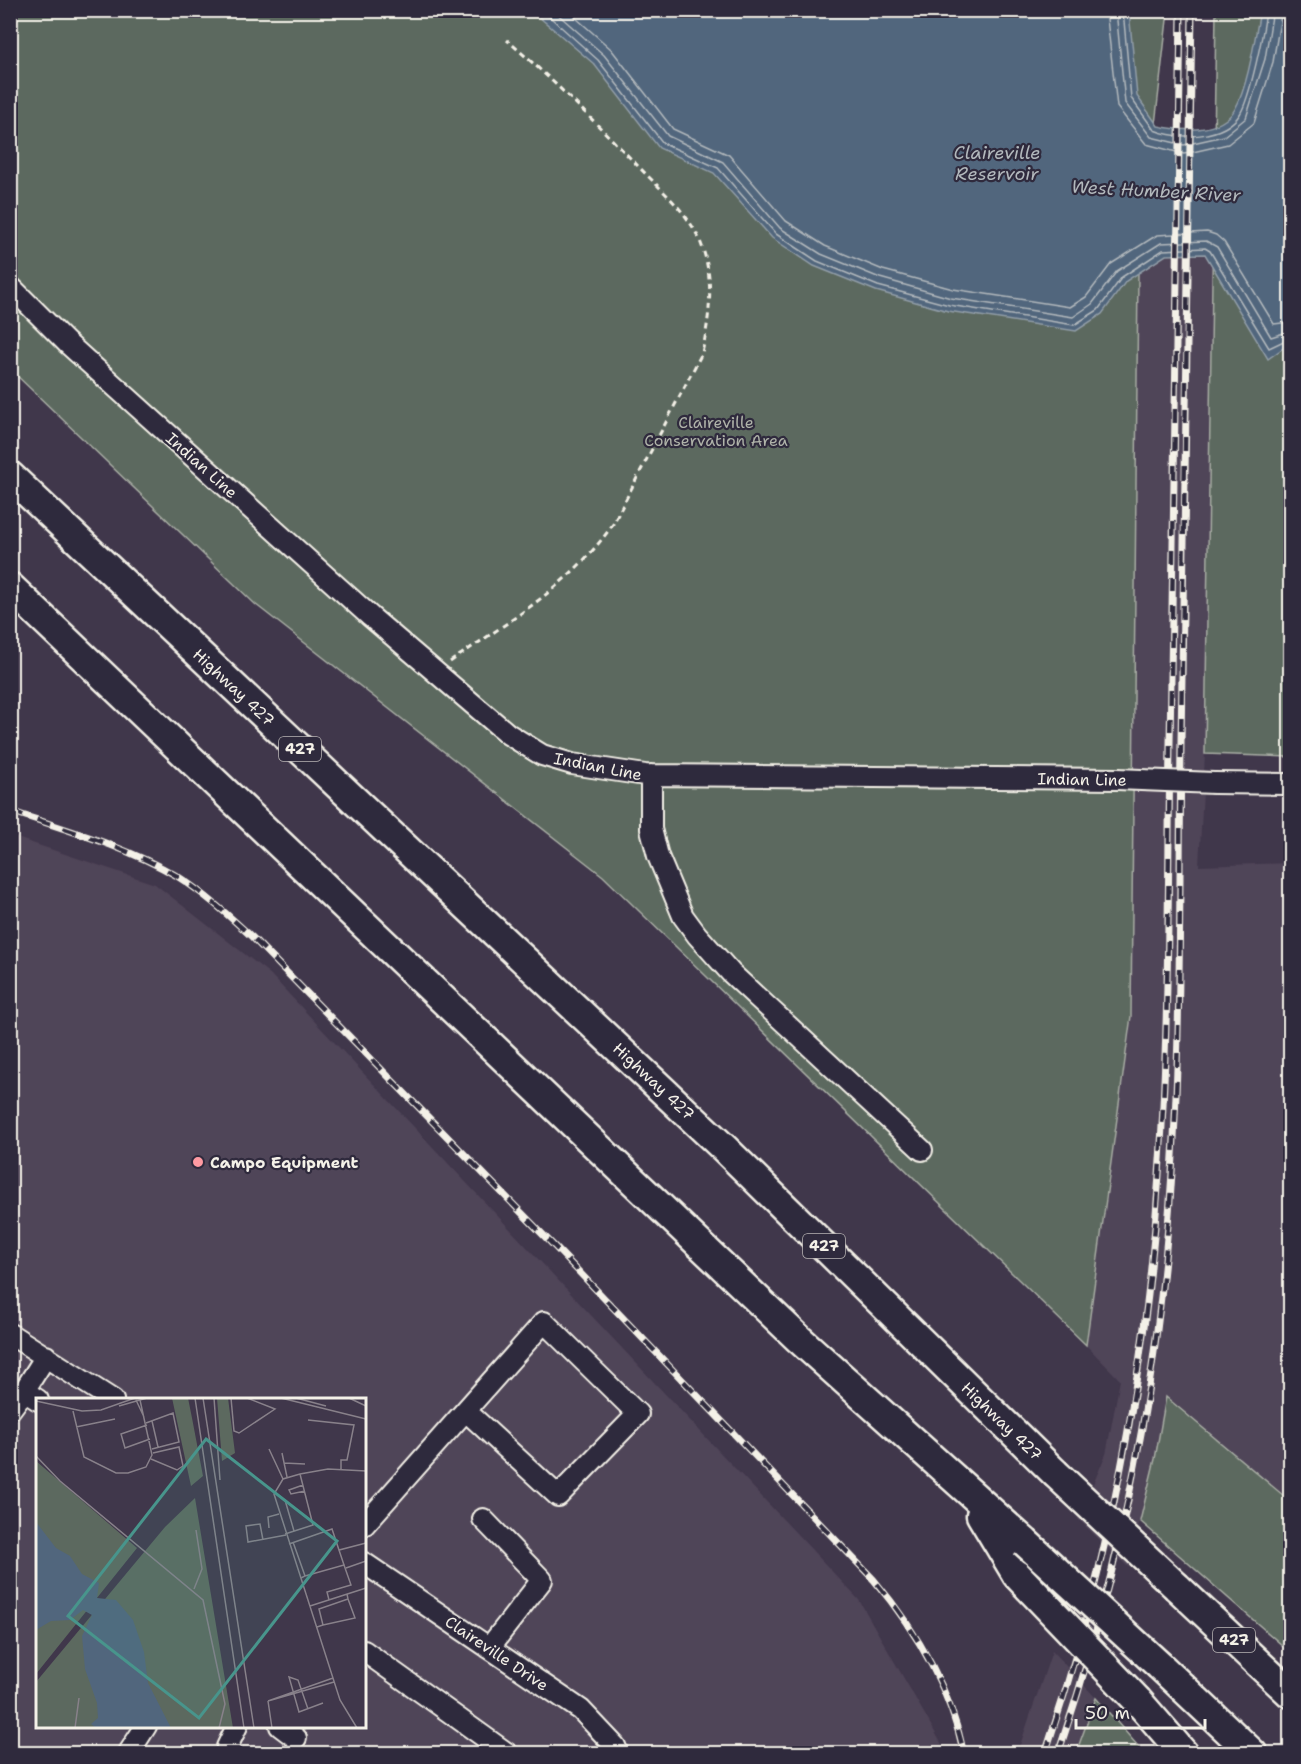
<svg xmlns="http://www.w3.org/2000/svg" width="1301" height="1764" viewBox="0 0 1301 1764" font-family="'Shantell Sans',sans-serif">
<rect width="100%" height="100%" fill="#40374b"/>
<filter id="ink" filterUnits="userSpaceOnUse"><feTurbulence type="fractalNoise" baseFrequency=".0167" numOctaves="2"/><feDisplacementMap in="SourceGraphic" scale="12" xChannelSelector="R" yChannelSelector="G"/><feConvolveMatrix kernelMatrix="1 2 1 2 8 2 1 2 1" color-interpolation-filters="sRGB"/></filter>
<g filter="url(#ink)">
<path fill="#4f4458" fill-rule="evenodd" d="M1205,254L1212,265L1205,754L1199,866L1290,863V1501L1166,1398L1155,1459L1128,1567L1078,1519L1106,1454L1120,1380L1086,1345L1131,1016L1138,273L1166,255Z
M11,836L155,884L270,974L859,1600L944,1748L945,1753L11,1754ZM38,1400H364V1726H38Z
M1052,1651L1096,1698L1076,1753L1017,1754Z"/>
<path fill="#5c695f" stroke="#a8ada4" stroke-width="1.5" d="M10,11H1168L1138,273L1131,1016L1086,1345L603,876L255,604L11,370Z
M1216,11H1290V757L1205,754Z
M1166,1397L1290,1501V1652L1140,1521L1155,1459Z
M1096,1698L1144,1753H1076Z"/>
<path fill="#51667d" stroke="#929ea8" stroke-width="1.5" d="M532,11H1129L1137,96L1158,126C1180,131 1221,134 1235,109C1248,87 1255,37 1260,11H1290V343L1268,359L1205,254L1166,255L1126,281L1102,314L1076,331L948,311L876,291L814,266L772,238L714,173L659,148L594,64Z"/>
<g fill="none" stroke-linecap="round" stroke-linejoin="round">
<path stroke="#b3b9bd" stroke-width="1.5" d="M542,10L598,60L663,143L718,168L776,234L817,261L878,286L949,305L1074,325L1098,310L1122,277L1163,250L1205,248L1210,251L1269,348L1290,338
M553,10L604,55L668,136L723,162L780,228L821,254L880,278L951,298L1073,317L1092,304L1117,271L1161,243L1206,241L1217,247L1271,337L1290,331
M567,10L611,49L673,129L729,155L786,221L825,246L883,270L953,289L1070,307L1086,297L1111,264L1157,235L1207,232L1216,235L1224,242L1274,324L1290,322
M1106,10L1117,107L1146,144L1184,154L1228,144L1254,123L1273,62L1282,10
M1116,10L1125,103L1151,137L1184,145L1224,136L1246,118L1265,59L1273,10
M1123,10L1131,98L1154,130C1178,140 1224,139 1240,114C1250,98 1264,31 1266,10"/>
<g stroke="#f4f1e8" stroke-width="24">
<path id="minor" d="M10,286L67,343L371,617L508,734L542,755L572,764L645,775L1117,779
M651,775V829L658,856L683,916L697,935L731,973L922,1150
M1214,783L1290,784
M10,1334L113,1400
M38,1400L24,1391L46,1356
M10,1410L24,1391
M483,1519L542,1580L489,1648
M364,1525L544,1322L638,1414L558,1496L466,1411
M364,1563L581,1710L615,1746L618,1754
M364,1651L508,1754
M280,1726L296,1738
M128,1754L146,1726
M232,1754L227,1747L237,1726"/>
</g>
<g stroke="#f4f1e8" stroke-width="33">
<path id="highway" d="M10,476L725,1149L1055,1473
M10,587L799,1339L1025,1542
M981,1515L1017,1575
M1177,1587L1290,1693
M1160,1666L1253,1754
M1138,1701L1184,1754"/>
</g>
<path stroke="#f4f1e8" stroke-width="3" stroke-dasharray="6 4.5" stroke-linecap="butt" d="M450,662C509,621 572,585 613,524L702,353C710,315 715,278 700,241C688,212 660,189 639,167C596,123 553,80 507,40"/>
<use href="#minor" stroke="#2f2a3d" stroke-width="20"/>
<use href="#highway" stroke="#2f2a3d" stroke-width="28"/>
<g stroke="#f4f1e8" stroke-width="7">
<path id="rail" d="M10,811C67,830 125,846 177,876C204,893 228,915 252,937L558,1250L874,1580C916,1630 950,1688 964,1754
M1045,1754C1108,1568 1146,1371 1159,1175C1169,1031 1168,887 1170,743C1174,499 1177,255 1181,10
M1058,1754C1115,1587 1152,1412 1167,1237C1182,1073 1179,907 1181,743C1184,499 1188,255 1192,10"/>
</g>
<use href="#rail" stroke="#2f2a3d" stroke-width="4.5" stroke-dasharray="14" stroke-linecap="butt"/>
<g stroke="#f4f1e8" stroke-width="24" stroke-linecap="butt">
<path id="minor-bridge" d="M1117,779L1214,783"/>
</g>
<g stroke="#f4f1e8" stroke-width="33" stroke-linecap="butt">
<path id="highway-bridge" d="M1055,1473L1177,1587
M1025,1542L1160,1666
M1017,1575L1138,1701"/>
</g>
<use href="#minor-bridge" stroke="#2f2a3d" stroke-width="20"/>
<use href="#highway-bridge" stroke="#2f2a3d" stroke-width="28"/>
</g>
</g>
<circle fill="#ff9aa2" stroke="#2f2a3d" stroke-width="2" cx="198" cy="1162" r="6"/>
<g text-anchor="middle" stroke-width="4.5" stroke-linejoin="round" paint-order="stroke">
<g fill="#2f2a3d" stroke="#b9b5b5" stroke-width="1.5">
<rect x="279" y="737" width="42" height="24" rx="4.5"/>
<rect x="803" y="1234" width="42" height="24" rx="4.5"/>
<rect x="1213" y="1628" width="42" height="24" rx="4.5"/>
</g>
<g font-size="15" font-weight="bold" fill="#f4f1e8">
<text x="300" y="754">427</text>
<text x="824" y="1251">427</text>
<text x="1234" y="1645">427</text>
</g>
<g font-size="16" fill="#b0b4aa" stroke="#2f2a3d">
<text x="716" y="428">Claireville<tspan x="716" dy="18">Conservation Area</tspan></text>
</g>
<g font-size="16" fill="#f4f1e8" stroke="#2f2a3d">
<text transform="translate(202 465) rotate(42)" y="6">Indian Line</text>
<text transform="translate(234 687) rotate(43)" y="6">Highway 427</text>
<text transform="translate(598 766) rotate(11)" y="6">Indian Line</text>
<text transform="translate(1082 779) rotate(1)" y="6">Indian Line</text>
<text transform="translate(654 1081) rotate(43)" y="6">Highway 427</text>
<text transform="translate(1002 1421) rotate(44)" y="6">Highway 427</text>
<text transform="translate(497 1653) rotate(34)" y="6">Claireville Drive</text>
</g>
<g font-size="16" font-weight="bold" fill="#f4f1e8" stroke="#2f2a3d" text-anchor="start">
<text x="210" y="1168">Campo Equipment</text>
</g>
<g font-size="18" font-style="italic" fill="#b3b9bd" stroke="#2f2a3d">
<text x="997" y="159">Claireville<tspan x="997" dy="21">Reservoir</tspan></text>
<text transform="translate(1156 191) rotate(3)" y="6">West Humber River</text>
</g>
</g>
<g transform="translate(36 1398)">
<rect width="330" height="330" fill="#40374b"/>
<path d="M136,0H152L156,20L167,78L155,88ZM181,0H192L199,55L186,63ZM0,63L101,150L0,276ZM159,100L197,330H0V284L129,129Z" fill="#5c695f"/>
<path d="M0,124L20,150L34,158L46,176L63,185L61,200L80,202L97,222L108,254L112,285L135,330H60L55,326L62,320L61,305L49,271L46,238L56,217L47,212L34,222L15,223L0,232Z" fill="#51667d"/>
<path fill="none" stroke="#88818a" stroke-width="1.5" d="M159,0L208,330M167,0L218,330M178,0L184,82M195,0L198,33L203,35L239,11L211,0M245,0L330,21M260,0L290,8M313,0L330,8M100,2L108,19M0,3L46,13L65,12L99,0M83,8L111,0M37,13L48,59L80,75H92L110,69L116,57L104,2M272,22L318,27L311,62H305V72M116,23L122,49M110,25L137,15L143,44L116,51M111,27L85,36L89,50L114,41M40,29L79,21M233,51L247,81M246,55L251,79M0,58L24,83L167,202L189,306L183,330M115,61L141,72L147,68L143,49L117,55M248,65L269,66M267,87L253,92L255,96L269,93M249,102L258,133M233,130L232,119L243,116M249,136L277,127L264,76M227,142L224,126L210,128L212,144L250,137M257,144L269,178L265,180M253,146L296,131L303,152L330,145M310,170L330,163M269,178L308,167L303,152M158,191L166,171L160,132M293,202L291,194L315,187L308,167M274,208L330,190M287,227L319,220L312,201M281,229L287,227L283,211L312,201L311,196M232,303L298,284M232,303L297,280M232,303L236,330M272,311L262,282L253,279L263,314L287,305M39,330L43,300M321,330L304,302L238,96L247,81L264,76L292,71L330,73"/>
<path fill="#48958c" fill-opacity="0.15" stroke="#48958c" stroke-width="3" d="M170,41L301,143L163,320L32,218Z"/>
<rect width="330" height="330" fill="none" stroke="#f4f1e8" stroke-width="3"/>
</g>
<rect width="1301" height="1764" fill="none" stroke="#2f2a3d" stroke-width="36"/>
<rect x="18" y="18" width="1265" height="1728" fill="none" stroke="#f4f1e8" stroke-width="2" filter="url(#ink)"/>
<path d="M1076 1719v9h129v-9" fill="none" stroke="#f4f1e8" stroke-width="3"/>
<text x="1085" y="1719" font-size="18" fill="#f4f1e8" stroke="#2f2a3d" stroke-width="4.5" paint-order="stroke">50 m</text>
</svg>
